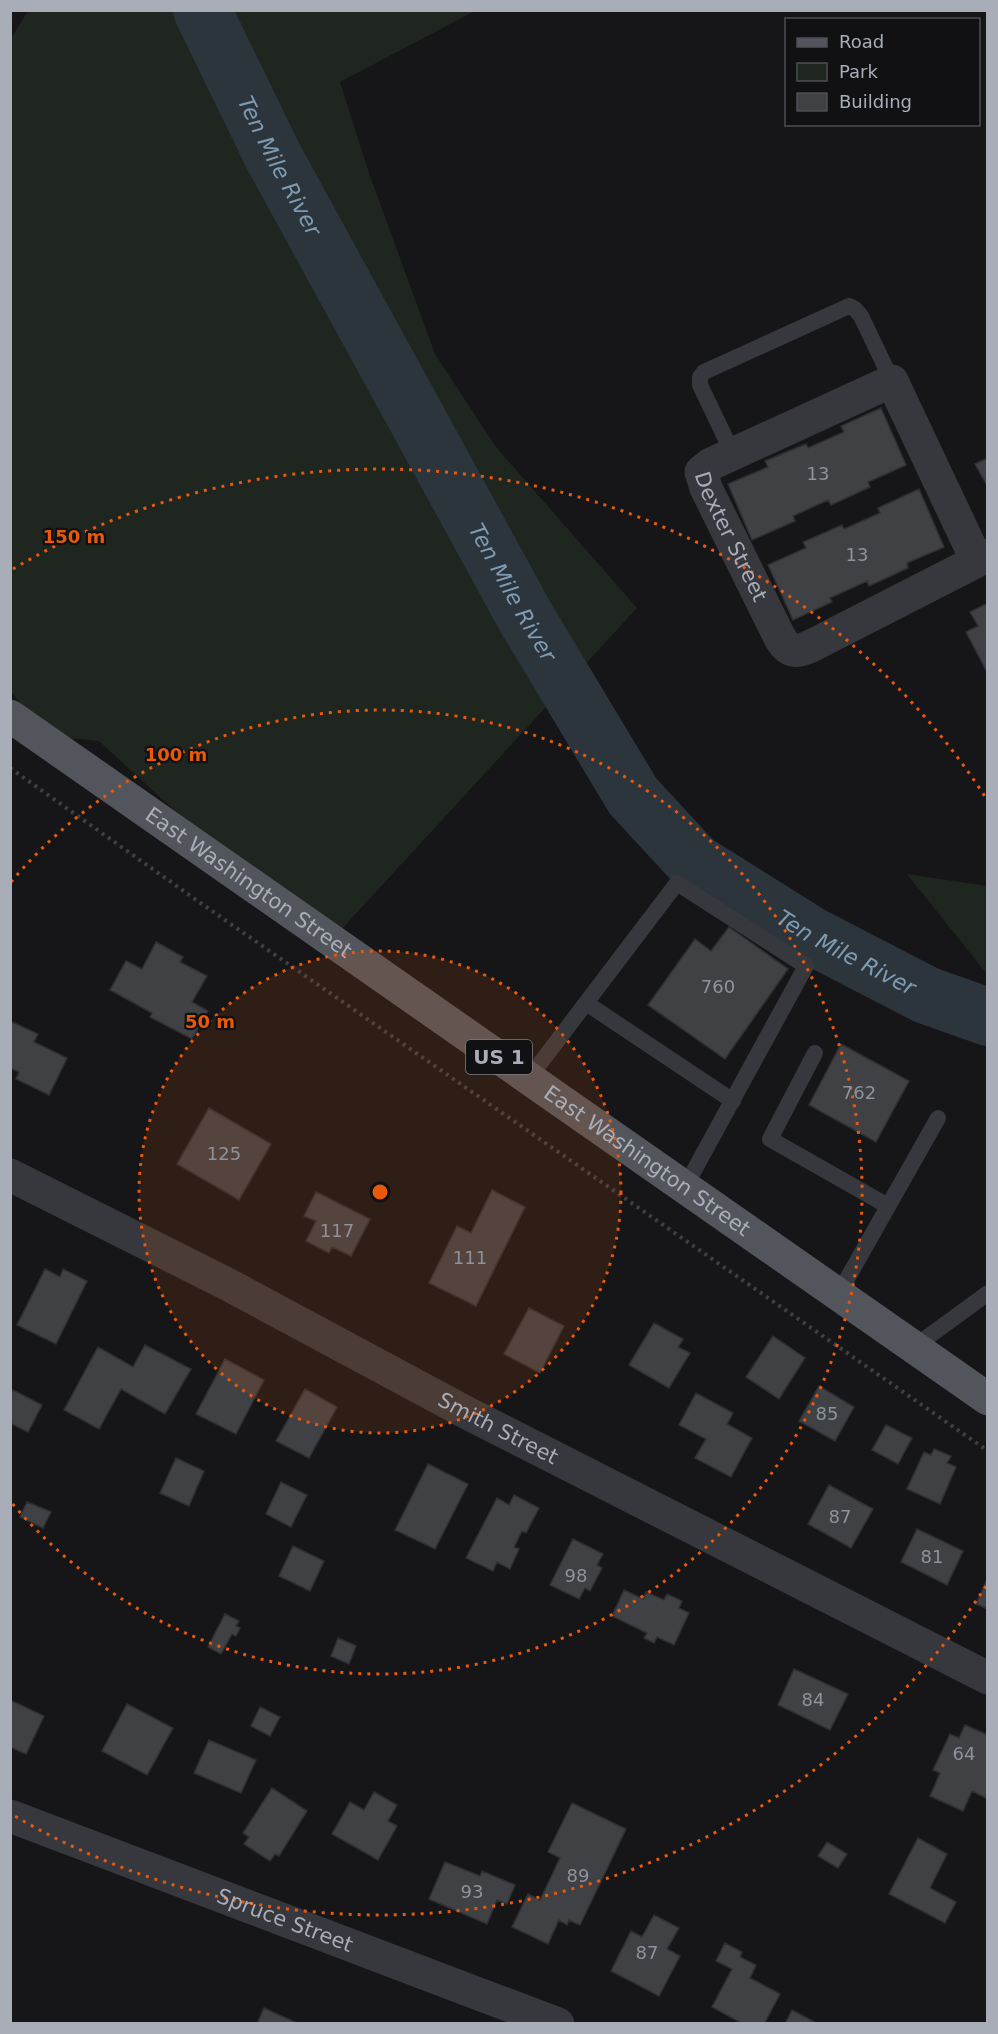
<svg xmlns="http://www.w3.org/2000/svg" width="998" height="2034" viewBox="0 0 998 2034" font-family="'DejaVu Sans',sans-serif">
<rect width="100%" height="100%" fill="#161618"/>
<path fill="#1e261f" d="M28,11H475L340,82L369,173L435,354L496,447L637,608L339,932L298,924L99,741L47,736L11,692L10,40Z
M907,874L987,886V974Z"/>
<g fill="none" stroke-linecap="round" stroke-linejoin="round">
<path stroke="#2c353c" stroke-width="58" id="s1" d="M202,10L273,156L526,618L633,796L694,862L812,936L926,995L988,1017"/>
</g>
<path fill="#404145" stroke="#303034" stroke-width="1.5" d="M881,408L906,465L868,482L870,487L831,505L828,500L793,516L795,521L752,540L728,484L768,467L765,461L806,444L808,448L844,432L841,426Z
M988,458V487L975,464Z
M919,489L944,547L907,563L908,568L869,586L867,581L830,598L832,602L793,620L768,565L806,548L803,542L842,525L844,529L880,513L878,508Z
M988,603V672H987L966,632L978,626L970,612Z
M729,927L788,969L725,1059L648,1005L695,939L711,951Z
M156,942L183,957L180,962L207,976L192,1002L208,1011L192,1039L150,1017L152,1013L110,990L126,961L142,969Z
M10,1021L38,1034L34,1042L67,1058L49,1095L16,1079L19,1072L10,1068Z
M841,1044L909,1081L876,1142L809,1105Z
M209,1108L271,1144L239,1200L177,1164Z
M492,1190L525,1207L476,1306L429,1283L457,1226L471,1233Z
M316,1192L370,1219L351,1256L332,1247L329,1253L306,1241L316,1221L304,1216Z
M45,1269L60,1277L63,1269L87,1281L56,1344L17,1325Z
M529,1308L564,1326L540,1373L504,1354Z
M654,1323L683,1339L678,1347L690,1353L669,1388L629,1365Z
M773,1336L805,1358L779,1399L746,1377Z
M145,1345L191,1369L165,1414L121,1389L99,1429L64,1410L98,1347L133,1367Z
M225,1359L264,1380L236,1434L196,1414Z
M819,1386L854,1407L835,1441L799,1421Z
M305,1389L337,1407L309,1458L276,1441Z
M13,1390L42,1405L28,1432L10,1423V1395Z
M696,1393L733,1413L727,1424L752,1438L731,1477L695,1458L706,1439L679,1425Z
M886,1425L912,1438L898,1464L872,1450Z
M934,1449L951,1456L947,1463L956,1467L940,1504L907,1489L924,1452L931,1455Z
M176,1458L204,1471L189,1506L160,1493Z
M428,1464L468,1484L435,1549L395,1530Z
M281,1482L307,1495L291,1527L266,1514Z
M829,1485L873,1509L851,1548L808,1524Z
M514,1495L539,1508L526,1533L522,1531L514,1547L519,1549L510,1569L497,1562L493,1571L466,1558L497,1498L509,1505Z
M27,1502L51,1512L43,1528L20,1517Z
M917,1529L963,1551L947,1585L901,1562Z
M573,1539L603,1554L597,1565L602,1568L590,1591L585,1588L579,1599L550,1585Z
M293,1546L324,1561L310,1591L279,1576Z
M988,1577V1609L976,1604Z
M624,1590L643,1599L646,1592L664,1600L667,1594L682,1601L679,1608L689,1613L674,1645L657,1637L654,1643L644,1638L647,1633L612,1616Z
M225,1614L239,1621L236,1626L240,1628L236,1636L232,1634L221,1654L208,1647Z
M338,1638L356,1646L349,1664L331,1656Z
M794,1669L848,1694L830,1730L778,1705Z
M10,1700L44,1716L26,1754L10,1747Z
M127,1704L173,1728L147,1775L102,1751Z
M260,1707L280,1717L270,1736L251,1726Z
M965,1725L988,1735V1799L972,1791L963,1811L930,1796L940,1773L933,1770L950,1734L959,1738Z
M209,1740L256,1760L241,1793L194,1773Z
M272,1788L307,1811L279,1856L275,1854L270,1861L244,1844L249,1837L243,1833Z
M374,1792L397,1805L388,1821L397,1826L378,1860L332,1834L350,1802L364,1810Z
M572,1803L626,1829L580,1925L569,1920L567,1925L559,1920L548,1944L512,1927L528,1894L540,1900L560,1858L548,1852Z
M918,1838L947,1854L930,1888L956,1902L945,1923L889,1894Z
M827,1842L847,1854L838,1868L818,1856Z
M445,1862L480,1876L482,1871L515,1885L507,1904L497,1900L487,1924L429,1899Z
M654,1915L679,1928L667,1949L680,1956L659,1996L611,1971L631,1931L642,1937Z
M725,1943L742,1952L740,1957L756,1965L750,1978L780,1994L764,2024H743L712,2007L732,1969L716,1961Z
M264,2008L299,2024H257Z
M792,2010L818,2024H785Z"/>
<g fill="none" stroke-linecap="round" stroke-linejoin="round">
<path stroke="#3d3f44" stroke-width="4" stroke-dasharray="3 4.5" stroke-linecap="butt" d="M10,768L202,904L988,1451"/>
<path stroke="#37383d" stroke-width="16" d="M733,454L700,385V377L704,372L849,306L855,309L861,316L892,381
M586,1003L733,1101
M815,1053L770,1139L888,1206
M529,1078L677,883L806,966L685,1187
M838,1295L938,1118
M914,1347L988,1293"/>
<g stroke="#37383d" stroke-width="33">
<path id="s2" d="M977,561L892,381L711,464L701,472L706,488L778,634C788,653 794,654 813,645L977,561L988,555"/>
<path id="s3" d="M10,1816L558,2024"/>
</g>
<path stroke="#37383d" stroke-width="33" id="s4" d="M10,1175L227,1284L469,1414L988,1678"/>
<path stroke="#53555c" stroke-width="33" id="s5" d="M10,716L988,1399"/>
</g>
<circle cx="380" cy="1192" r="241" fill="#e8590c" fill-opacity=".12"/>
<g fill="none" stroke="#e8590c" stroke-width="3" stroke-dasharray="3 6">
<circle cx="380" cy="1192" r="241"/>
<path d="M11 882A482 482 0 1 1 11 1502"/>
<path d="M986 1586A723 723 0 0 1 13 1815M13 569A723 723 0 0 1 986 798"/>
</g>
<g text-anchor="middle" stroke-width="4.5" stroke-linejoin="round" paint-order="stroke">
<g font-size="18" fill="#8e929b">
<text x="818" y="480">13</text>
<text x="857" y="561">13</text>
<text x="718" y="993">760</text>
<text x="859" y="1099">762</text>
<text x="224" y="1160">125</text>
<text x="337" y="1237">117</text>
<text x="470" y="1264">111</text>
<text x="827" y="1420">85</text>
<text x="840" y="1523">87</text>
<text x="932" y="1563">81</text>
<text x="576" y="1582">98</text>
<text x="813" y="1706">84</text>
<text x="964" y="1760">64</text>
<text x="578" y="1882">89</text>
<text x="472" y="1898">93</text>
<text x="647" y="1959">87</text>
</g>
<rect fill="#111113" stroke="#7b7e86" stroke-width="1.5" x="466" y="1040" width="66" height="34" rx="4.5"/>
<g font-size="20" font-weight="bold" fill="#a8adb8">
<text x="499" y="1064">US 1</text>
</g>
<g font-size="21" fill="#a8adb8" stroke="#111113">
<text dy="7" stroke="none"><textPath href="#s2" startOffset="482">Dexter Street</textPath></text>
<text dy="7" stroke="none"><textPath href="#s5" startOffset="291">East Washington Street</textPath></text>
<text dy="7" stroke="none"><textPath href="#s5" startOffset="777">East Washington Street</textPath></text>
<text dy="7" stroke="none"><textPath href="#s4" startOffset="550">Smith Street</textPath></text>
<text dy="7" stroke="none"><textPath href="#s3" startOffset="294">Spruce Street</textPath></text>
</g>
<g font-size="22" font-style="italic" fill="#7f9bb3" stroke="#111113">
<text dy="8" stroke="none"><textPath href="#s1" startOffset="174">Ten Mile River</textPath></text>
<text dy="8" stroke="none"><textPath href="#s1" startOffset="660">Ten Mile River</textPath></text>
<text dy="8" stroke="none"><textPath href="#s1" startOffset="1164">Ten Mile River</textPath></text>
</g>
</g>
<circle cx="380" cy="1192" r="9" fill="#e8590c" stroke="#111113" stroke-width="3"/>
<g font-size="18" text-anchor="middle" font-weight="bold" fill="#e8590c" stroke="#111113" stroke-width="4.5" stroke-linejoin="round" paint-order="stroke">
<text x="74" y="543">150 m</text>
<text x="176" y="761">100 m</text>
<text x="210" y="1028">50 m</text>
</g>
<rect width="998" height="2034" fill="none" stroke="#a8adb8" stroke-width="24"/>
<rect x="785" y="18" width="195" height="108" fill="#111113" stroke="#4d4f55" stroke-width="1.5"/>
<rect x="797" y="38" width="30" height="9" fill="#53555c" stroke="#4d4f55" stroke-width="1.5"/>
<text x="839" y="48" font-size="18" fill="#a8adb8">Road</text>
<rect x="797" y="63" width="30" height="18" fill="#1e261f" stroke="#4d4f55" stroke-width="1.5"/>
<text x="839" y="78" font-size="18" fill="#a8adb8">Park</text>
<rect x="797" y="93" width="30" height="18" fill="#404145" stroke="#4d4f55" stroke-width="1.5"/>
<text x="839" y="108" font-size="18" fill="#a8adb8">Building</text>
</svg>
